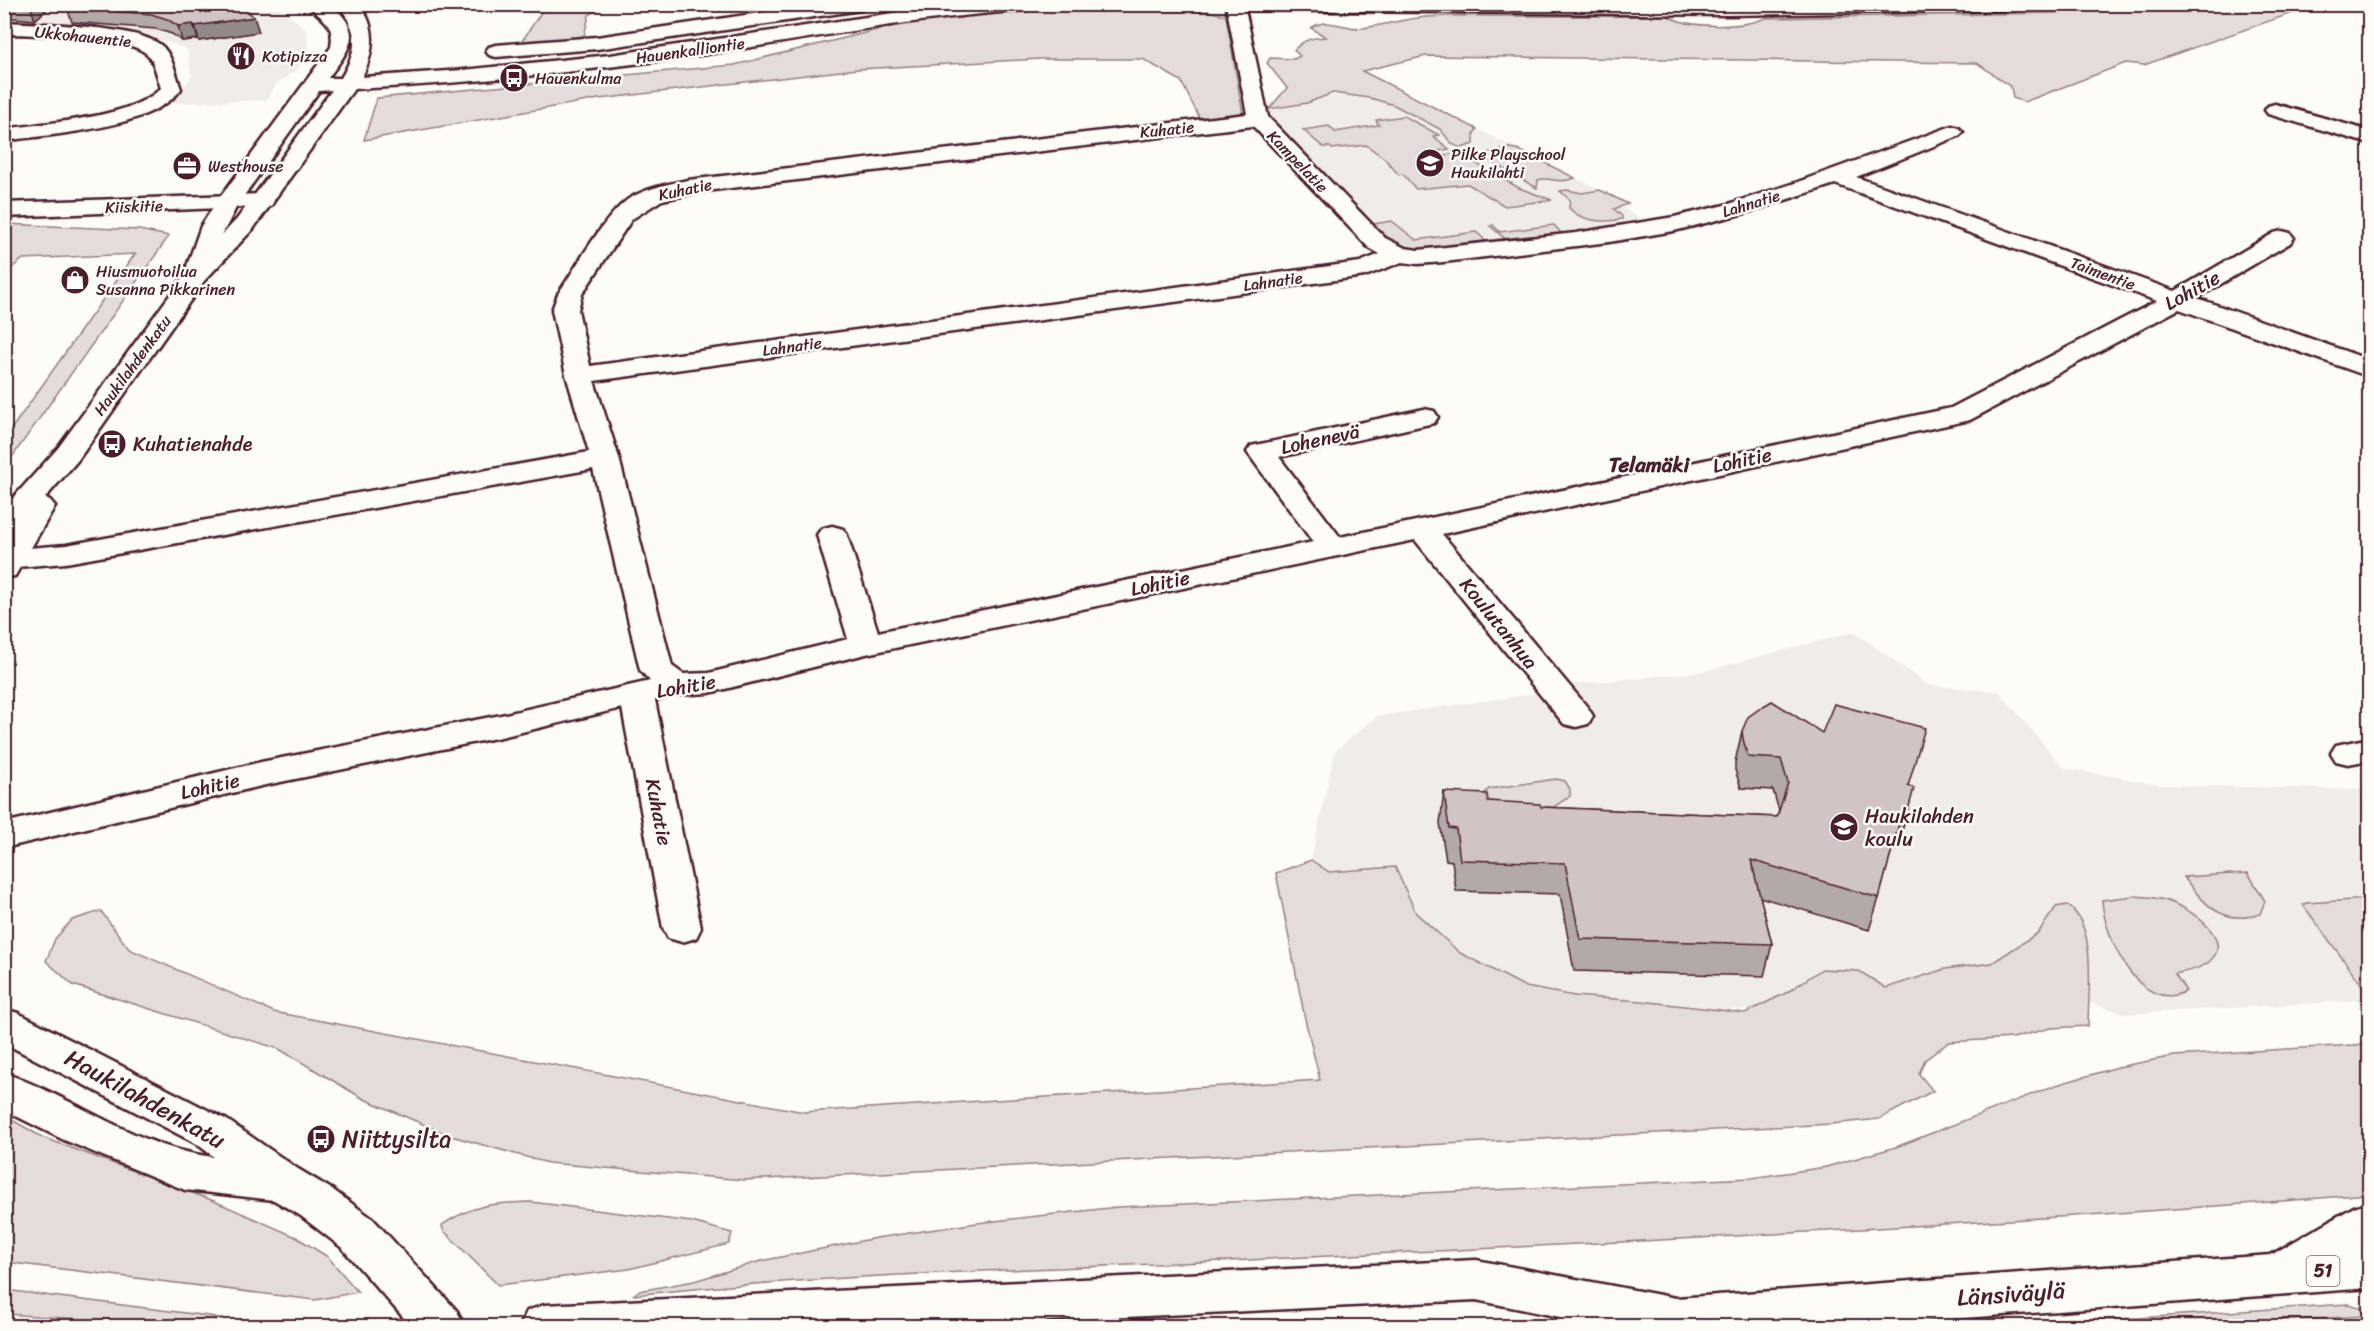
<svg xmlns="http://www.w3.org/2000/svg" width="2374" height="1331" viewBox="0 0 2374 1331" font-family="Sriracha,sans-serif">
<rect width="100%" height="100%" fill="#fdfcf7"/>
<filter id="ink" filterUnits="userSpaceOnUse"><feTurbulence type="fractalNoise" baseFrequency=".0167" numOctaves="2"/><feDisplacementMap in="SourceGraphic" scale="12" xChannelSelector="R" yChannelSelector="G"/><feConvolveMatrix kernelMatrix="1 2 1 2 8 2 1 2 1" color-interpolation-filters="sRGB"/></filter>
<g filter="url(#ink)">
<path fill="#f0ece8" d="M4,5H272L283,9L306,30L308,50L298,68L277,83L266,100L173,103L192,76L187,49L136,32L5,23Z
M1387,84L1628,204L1621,207L1646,223L1437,250L1380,230L1276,125L1270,115L1269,109Z
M1854,632L1928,685L1999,692L2064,768L2160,785L2364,790L2369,793V1000L2126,1014L2011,978L1758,1009L1305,1019L1276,873L1311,860L1335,751L1377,716L1542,693L1567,685L1701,672Z"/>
<path fill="#e3dcda" stroke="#967e82" stroke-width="1.5" d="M2163,4L2315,5L2144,65L2126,63L2024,102L2013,98L2011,87L1977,63L1426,56L1362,71L1477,129L1474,133V144L1461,148L1452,144L1440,129L1394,105L1370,98L1333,93L1307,103L1269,109L1287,88L1267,63L1270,58L1294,59L1300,56L1294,50C1304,39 1311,38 1326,37L1311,28C1328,16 1345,30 1363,28C1384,25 1405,19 1426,17C1456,15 1487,16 1517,16C1567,16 1618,16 1668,16C1690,29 1742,28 1766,18L2053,13Z
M546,5H605L589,15L584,36L518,47Z
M1011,9L1208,11L1226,16L1243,114L1200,119L1181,81L1143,59H1040L858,69L599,99L364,140L377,98L734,65L926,18Z
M1404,116L1439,135L1433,136L1449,149L1433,152L1437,157L1455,153L1463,156L1519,188L1552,200L1505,206L1468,184L1416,189L1403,174L1399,175L1384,158L1366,145L1332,149L1330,147H1323L1303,130L1329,126L1335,132L1379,125L1376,120Z
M1509,148L1517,149L1575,178C1556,185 1551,176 1538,180L1537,188L1488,160L1487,153Z
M1567,190L1582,193L1600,190L1628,204L1614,209L1622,216V219C1604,223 1582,222 1569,208L1570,200L1560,191Z
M1392,221L1416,240L1476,232L1483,238L1486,244L1418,250C1398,247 1387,239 1373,224Z
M5,224L139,230L169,236L5,467V438L135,254L23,259L5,273Z
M1493,225L1500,232L1554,225L1562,234L1508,241L1490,226Z
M1556,779L1565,781L1570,789V796L1543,814L1484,801V794L1489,789Z
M1311,860L1329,872L1395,867L1416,913L1460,953L1526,987L1574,996L1641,1001L1745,1013L1786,993L1822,969L1859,971L1886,988L1945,969L1992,963L2038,933L2056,907L2067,905C2098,925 2088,993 2088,1026L2051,1028L2013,1038L1949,1042L1925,1060L1919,1074L1933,1091L1879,1119L1832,1124L744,1180L548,1163L451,1136L364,1099L279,1049L73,985L46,961L55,939L72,920L101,911L129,949L274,1012L804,1112L1320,1080L1305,1019L1276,873Z
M2248,873L2265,901L2260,914C2223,926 2204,905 2184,877Z
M2134,896C2148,897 2163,898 2175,904C2193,911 2234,940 2210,961C2201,969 2187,971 2175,974L2186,991C2140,1016 2104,937 2102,900Z
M2369,899H2370L2369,990L2362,985L2303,905L2306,903Z
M2369,1044V1194C2010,1224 1648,1241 1287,1258C1069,1269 850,1272 633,1295L639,1291L694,1281L761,1261L876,1238L977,1223L1118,1207L1752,1178L1826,1167L1896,1147L2056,1085L2118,1067L2174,1056Z
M5,1116L42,1137L214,1201L296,1237L328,1257L358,1292L315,1300L5,1262Z
M531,1202L692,1222L732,1233L729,1244L629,1269L498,1285L443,1230L442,1225C473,1204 495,1203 531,1202Z
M5,1290L216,1317V1323L141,1320L140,1323L5,1314Z
M2348,1304L2359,1307L2364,1313L2363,1316L2195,1326H2019Z"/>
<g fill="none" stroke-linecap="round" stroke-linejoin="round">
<g stroke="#4a1f2b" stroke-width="5">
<path id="minor" d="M820,4H870L861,10L597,49L496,57L489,55L486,51L489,47L496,45L597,37Z
M1226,4H1244L1268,117L1385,238L1405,248L1418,250L1576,233L1674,217L1729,204L1792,184L1952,126L1959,128L1963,132L1959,136L1856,177L2175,291L2274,233L2282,231L2290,233L2294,238L2290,243L2197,298L2370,360V377L2179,309L1970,420L1442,534L1588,708L1593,716L1588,724L1576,727L1564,724L1415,540L866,654L709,693L676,695L655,700L701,928L696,938L682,942L668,938L663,928L622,708L501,737L261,786L4,848V823L261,762L501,715L650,681L640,670L593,469L66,563L4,568V550L66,545L589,452L566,375L552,310L558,294C576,268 605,214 630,198C648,188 668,184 688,180L1247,114ZM1253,126L1369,248L1380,254L1360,262L590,366L578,310L582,294L632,219L662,200L705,191ZM1835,184L2157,301L1951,408L1340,537L1279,457L1434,423L1438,417L1434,411L1424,409L1251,446L1247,452L1313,542L878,632L847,535L843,529L832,526L821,529L817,535L848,639L709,673L683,674L672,666L619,458L594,381L1365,276L1402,262L1418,264L1444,262L1609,242L1674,231L1745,213Z
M4,22C37,24 141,25 163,47C173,58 176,75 181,89C153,129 51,134 4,141V129C45,123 133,118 161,88C157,78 155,61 147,54C127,35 34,35 4,34Z
M2275,104L2370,131V144L2268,114L2265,110L2268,106Z
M263,194L271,196L274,201L271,206L4,217V203Z
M2370,738V760L2348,764L2336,761L2331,753L2336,745Z"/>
</g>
<g stroke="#4a1f2b" stroke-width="5">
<path id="major" d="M308,4H330C366,33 349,49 328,78H341C359,47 359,32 338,4H358C378,26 374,52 362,77L463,70L610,55L947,5L1036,4L1027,10C919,17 814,38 707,54C590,71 472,83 354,89L253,229L204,281L78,460L45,498L50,500L55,506L15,576L4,578V542L8,535L4,536V508L58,448L189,269L187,266L201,226L216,203L331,47C335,20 322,22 308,4ZM332,90L237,219L222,235L238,204L319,91Z
M1241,4H2025L2016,10L1729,15L1250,10Z
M4,1009L18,1013L227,1120L298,1169L333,1190L373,1219L457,1311L464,1326H411L341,1247L301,1216L274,1200L185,1190L64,1140L4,1110V1073C75,1097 138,1149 214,1157L197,1144L4,1043Z"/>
</g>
<g stroke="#4a1f2b" stroke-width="5">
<path id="highway" d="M2370,1202V1244L2362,1249L2370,1248V1288L1856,1326H1556L1560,1317L1476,1300L940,1326H520L527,1311L544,1305L1476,1260L1676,1298L2271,1255L2354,1207Z"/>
</g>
<use href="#minor" fill="#fdfcf7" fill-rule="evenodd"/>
<use href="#major" fill="#fdfcf7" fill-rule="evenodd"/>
<use href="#highway" fill="#fdfcf7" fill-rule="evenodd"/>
</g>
<path fill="#b3a9a9" stroke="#4a1f2b" stroke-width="1.5" d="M4,4H53L35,20L4,17Z
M240,4L259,32L199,41L198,39L182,41L172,34L156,29L72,22L67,8Z
M1742,731L1908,786L1906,818L1896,850L1892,848L1879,898L1869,930L1760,897L1772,944L1764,976L1574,971L1560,894L1456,891L1452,861L1446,860L1440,823L1444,792L1488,801L1541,807L1777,817L1779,811L1773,790L1741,788L1735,770V762Z"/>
<path fill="#928a89" stroke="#4a1f2b" stroke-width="1.5" d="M53,4L35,20L30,5Z
M254,17L259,32L199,41L195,26Z
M193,24L198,39L182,41L178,26Z"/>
<path fill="#d0c5c4" stroke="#4a1f2b" stroke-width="1.5" d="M74,4H240L254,17L195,26L193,24L178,26L167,19L151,14L67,8Z
M1772,701L1822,733L1834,704L1925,728L1908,786L1914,788L1906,818L1901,816L1879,898L1751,860L1772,944L1580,939L1565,863L1460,860L1456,829L1449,828L1444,792L1487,794L1488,801L1540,804L1541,807L1777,817L1788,783L1781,759L1748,757L1743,739L1742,731L1748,717L1762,707Z"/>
</g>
<defs>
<g id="restaurant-disc" transform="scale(1.5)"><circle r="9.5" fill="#4a1f2b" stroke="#fdfcf7"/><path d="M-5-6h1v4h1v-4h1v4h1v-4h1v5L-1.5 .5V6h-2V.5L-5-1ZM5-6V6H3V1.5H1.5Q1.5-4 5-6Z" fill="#fff"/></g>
<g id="bus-disc" transform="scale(1.5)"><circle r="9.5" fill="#4a1f2b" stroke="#fdfcf7"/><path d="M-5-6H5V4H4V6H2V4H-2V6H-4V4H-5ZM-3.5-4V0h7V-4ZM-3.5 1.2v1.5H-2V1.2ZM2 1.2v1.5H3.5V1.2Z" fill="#fff"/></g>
<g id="school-disc" transform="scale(1.5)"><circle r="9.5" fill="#4a1f2b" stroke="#fdfcf7"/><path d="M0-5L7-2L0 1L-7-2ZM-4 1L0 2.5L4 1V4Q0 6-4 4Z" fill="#fff"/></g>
<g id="office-disc" transform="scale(1.5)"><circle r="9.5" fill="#4a1f2b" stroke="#fdfcf7"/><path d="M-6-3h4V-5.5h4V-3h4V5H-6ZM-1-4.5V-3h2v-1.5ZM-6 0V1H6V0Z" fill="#fff"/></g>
<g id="shop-disc" transform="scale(1.5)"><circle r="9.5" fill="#4a1f2b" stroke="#fdfcf7"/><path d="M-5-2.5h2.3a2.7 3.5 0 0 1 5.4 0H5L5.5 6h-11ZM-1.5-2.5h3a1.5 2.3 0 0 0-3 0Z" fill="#fff"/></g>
</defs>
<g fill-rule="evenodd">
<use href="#restaurant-disc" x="241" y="56"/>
<use href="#bus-disc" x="514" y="78"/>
<use href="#school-disc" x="1430" y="163"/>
<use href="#office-disc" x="187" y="166"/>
<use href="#shop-disc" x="75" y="280"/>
<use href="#bus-disc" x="112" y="444"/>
<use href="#school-disc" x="1844" y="827"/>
<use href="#bus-disc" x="321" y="1139"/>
</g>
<g text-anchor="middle" stroke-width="5" stroke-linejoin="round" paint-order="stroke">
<g font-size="16" fill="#4a1f2b" stroke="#fdfcf7">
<text transform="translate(83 36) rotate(6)" y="6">Ukkohauentie</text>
<text transform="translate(690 50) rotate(-8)" y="6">Hauenkalliontie</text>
<text transform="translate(1167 129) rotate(-6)" y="6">Kuhatie</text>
<text transform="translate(1298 161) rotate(46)" y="6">Kampelatie</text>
<text transform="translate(685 189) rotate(-12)" y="6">Kuhatie</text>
<text transform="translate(1751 203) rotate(-17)" y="6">Lahnatie</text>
<text transform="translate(134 206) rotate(-2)" y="6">Kiiskitie</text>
<text transform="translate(2103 273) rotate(20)" y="6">Taimentie</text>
<text transform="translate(1273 281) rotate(-8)" y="6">Lahnatie</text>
<text transform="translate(792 346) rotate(-8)" y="6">Lahnatie</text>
<text transform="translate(132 365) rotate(-54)" y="6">Haukilahdenkatu</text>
</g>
<g font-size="16" fill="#4a1f2b" stroke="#fdfcf7" text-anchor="start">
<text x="262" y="62">Kotipizza</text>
<text x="535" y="84">Hauenkulma</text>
<text x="1451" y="160">Pilke Playschool<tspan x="1451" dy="18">Haukilahti</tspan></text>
<text x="208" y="172">Westhouse</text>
<text x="96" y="277">Hiusmuotoilua<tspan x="96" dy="18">Susanna Pikkarinen</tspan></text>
</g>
<rect fill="#fdfcf7" stroke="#806168" stroke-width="1.5" x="2306.5" y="1256" width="33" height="30" rx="4.5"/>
<g font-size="18" font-weight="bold" fill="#4a1f2b">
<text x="2323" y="1277">51</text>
</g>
<g font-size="20" fill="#4a1f2b" stroke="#fdfcf7">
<text transform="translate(2192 290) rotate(-29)" y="7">Lohitie</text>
<text transform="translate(1320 439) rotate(-12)" y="7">Lohenevä</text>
<text transform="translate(1742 460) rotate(-12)" y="7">Lohitie</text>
<text transform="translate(1160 583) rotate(-12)" y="7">Lohitie</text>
<text transform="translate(1499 623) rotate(51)" y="7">Koulutanhua</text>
<text transform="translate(686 686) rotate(-10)" y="7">Lohitie</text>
<text transform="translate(210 786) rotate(-13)" y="7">Lohitie</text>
<text transform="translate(659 812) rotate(79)" y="7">Kuhatie</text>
</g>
<g font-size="20" fill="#4a1f2b" stroke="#fdfcf7" text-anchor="start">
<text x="133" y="451">Kuhatienahde</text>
<text x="1865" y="823">Haukilahden<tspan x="1865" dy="23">koulu</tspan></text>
</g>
<g font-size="21" font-weight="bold" fill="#4a1f2b" stroke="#fdfcf7">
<text x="1649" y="472">Telamäki</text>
</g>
<g font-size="24" fill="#4a1f2b" stroke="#fdfcf7">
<text transform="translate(145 1099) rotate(29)" y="8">Haukilahdenkatu</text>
<text transform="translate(2011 1294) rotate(-4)" y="8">Länsiväylä</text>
</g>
<g font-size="24" fill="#4a1f2b" stroke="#fdfcf7" text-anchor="start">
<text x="342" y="1147">Niittysilta</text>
</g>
</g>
<rect width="2374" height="1331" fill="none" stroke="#fdfcf7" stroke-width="24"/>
<rect x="12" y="12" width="2350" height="1307" fill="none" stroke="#4a1f2b" stroke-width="2" filter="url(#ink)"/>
</svg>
